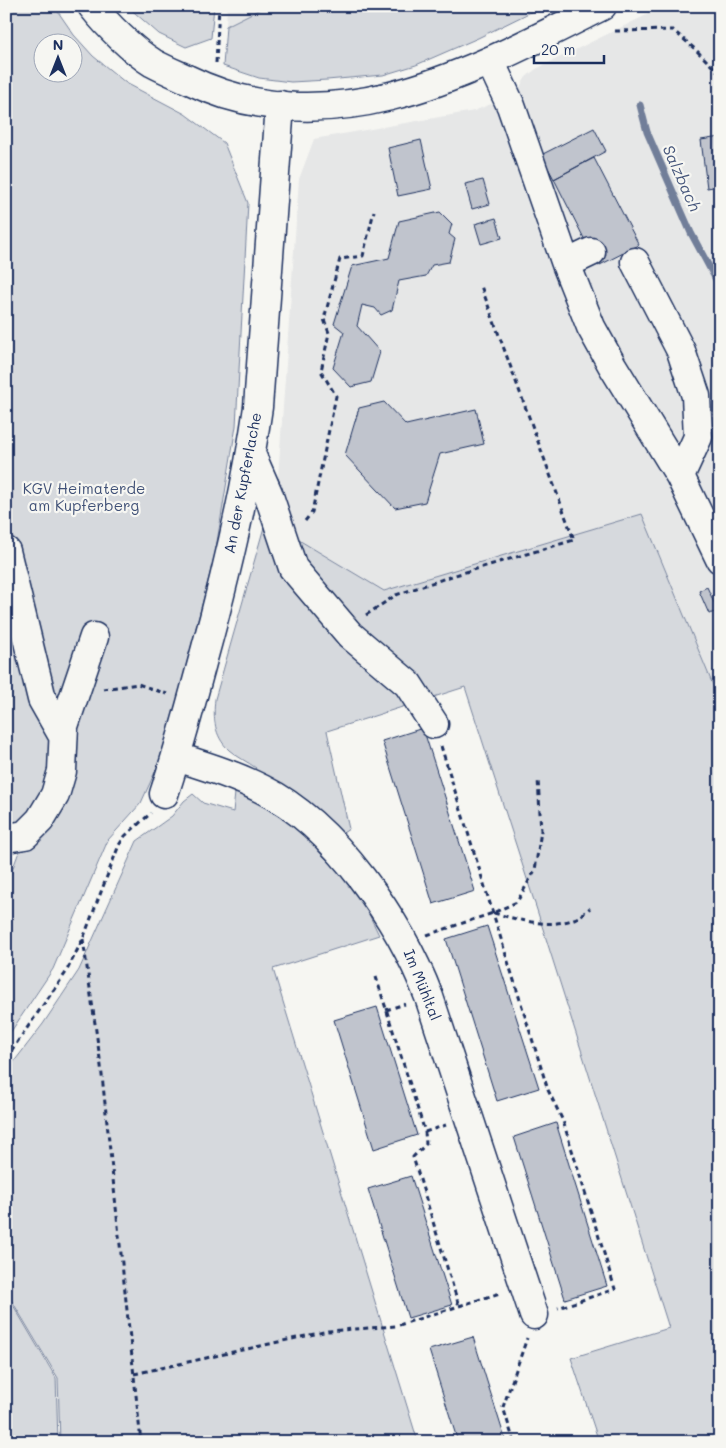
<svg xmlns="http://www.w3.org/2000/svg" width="726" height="1448" viewBox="0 0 726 1448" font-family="Mali,sans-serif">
<rect width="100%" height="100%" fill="#f6f6f2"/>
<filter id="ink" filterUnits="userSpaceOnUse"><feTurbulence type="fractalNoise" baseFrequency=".02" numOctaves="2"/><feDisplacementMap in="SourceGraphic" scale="10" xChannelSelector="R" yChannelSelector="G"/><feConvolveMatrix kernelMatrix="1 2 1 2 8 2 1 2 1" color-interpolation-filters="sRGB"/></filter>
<g filter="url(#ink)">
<path fill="#e6e7e7" d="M227,6H266L226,26Z
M665,6H720V702L642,514L384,591L297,539L278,478L299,179L314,139L474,111L491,104L502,110L518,98L520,87L526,77L536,69Z"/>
<path fill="#d6d9dd" stroke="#78849e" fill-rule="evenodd" d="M6,6H54L74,35L93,56L126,83L185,114L224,143L248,203L236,426L215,554L164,752L141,803L108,840L53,969L6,1039V886L22,844L6,846ZM42,42H72V72H42Z
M127,6H214L211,38L186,47L159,34Z
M266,6H543L478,38L416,65L383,75L327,80L291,82L259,78L223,66L226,26Z
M278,478L297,539L384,591L642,514L720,702V1442H599L571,1358L669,1328L537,910L465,687L327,731L349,829L317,850L341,874L364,904L379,935L273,969L418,1442H60L58,1378L6,1291V1072L43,1024L79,970L137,841L172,816L184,801L193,794L203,803L233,812L235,793L256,768C248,762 237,757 229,750C214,736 213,718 215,699Z
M6,1293L56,1378L58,1442H6Z"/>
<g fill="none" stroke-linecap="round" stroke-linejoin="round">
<path stroke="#717e99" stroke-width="7" d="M640,105L647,132L691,233L720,287"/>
</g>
<path fill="#c0c4cd" stroke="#1b2f5e" d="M594,128L606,151L554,179L541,155Z
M720,137V186L707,188L701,140Z
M421,140L432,189L398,196L388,148Z
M594,158L639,245L598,266L554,179Z
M483,180L490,204L472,209L465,184Z
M440,212L452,224L449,234L455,239L449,262L432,265L426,276L399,281L392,310L381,315L375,308L362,305L357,326L380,352L371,382L351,387L333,368L344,332L334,324L352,266L389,258L399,221Z
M496,218L502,238L481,244L475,224Z
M384,402L406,425L476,409L484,444L440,454L425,502L395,508L345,455L359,408Z
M707,587L718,611L709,614L699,591Z
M423,728L475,891L433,904L382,741Z
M487,926L539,1088L497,1101L446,939Z
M377,1007L417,1135L374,1149L334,1020Z
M556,1123L607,1286L565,1299L514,1137Z
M411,1176L452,1305L408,1318L368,1189Z
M473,1337L506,1442H458L429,1350Z"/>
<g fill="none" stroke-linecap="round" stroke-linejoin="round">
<g stroke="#1b2f5e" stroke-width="31">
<path id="minor" d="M490,61L511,106L566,264L591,327L612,365L680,476L720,559
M635,262L681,351L696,396L698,437L680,476
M566,264L591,252
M251,454L268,493L293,568L350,635L408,684L434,724
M6,551L42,699L63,736
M177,757C205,766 235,775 262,789C335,825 401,923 429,997L534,1315
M164,794C179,749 191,704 203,659C226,576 246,492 258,407L280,105
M6,838L25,835L40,820L55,795L62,771L64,726L94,637"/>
</g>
<g stroke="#1b2f5e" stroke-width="31">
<path id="major" d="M92,6C107,25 132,50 153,63C164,69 176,74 187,79C331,150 473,71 602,6"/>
</g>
<path stroke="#1b2f5e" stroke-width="3" stroke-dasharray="5 4" stroke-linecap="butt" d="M615,31L673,30L695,49L720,74
M216,63L219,6
M305,521L312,512L336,396L321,371L329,333L324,319L340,259L363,256L374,211
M366,615L396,595L452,576L574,540L481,286
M103,689L138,684L167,694
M441,746L548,1090L563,1121L615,1289L558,1308
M494,913C519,920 549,929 574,919C580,917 585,912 590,908
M427,935L493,913L517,902L535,870L541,831L538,779
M83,939L101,1066L141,1442
M376,977L425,1132L426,1144L413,1157L459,1306
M386,1010L405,1004
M6,1058L65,974L83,939L119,845L125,836L151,813
M425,1132L446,1125
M134,1374L328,1331L396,1326L500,1293
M514,1442L503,1407L527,1338"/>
<use href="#minor" stroke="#f6f6f2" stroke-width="28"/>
<use href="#major" stroke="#f6f6f2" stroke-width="28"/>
</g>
</g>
<g text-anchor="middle" stroke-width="4.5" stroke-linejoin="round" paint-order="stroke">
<g font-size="15" fill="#1b2f5e" stroke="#f6f6f2">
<text transform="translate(243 483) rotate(-79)" y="5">An der Kupferlache</text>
<text transform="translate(422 985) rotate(68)" y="5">Im Mühltal</text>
</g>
<g font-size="15" fill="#405177" stroke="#f6f6f2">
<text x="84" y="494">KGV Heimaterde<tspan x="84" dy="17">am Kupferberg</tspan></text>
</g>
<g font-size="16" font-style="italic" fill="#46567b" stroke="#f6f6f2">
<text transform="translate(682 178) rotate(66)" y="6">Salzbach</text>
</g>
</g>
<rect width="726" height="1448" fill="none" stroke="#f6f6f2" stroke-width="25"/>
<rect x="12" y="12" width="701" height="1423" fill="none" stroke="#1b2f5e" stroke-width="2" filter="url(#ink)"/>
<g transform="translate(58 58)"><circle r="24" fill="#f6f6f2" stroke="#9ea6b7"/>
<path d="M0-4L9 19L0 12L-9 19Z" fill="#1b2f5e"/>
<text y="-8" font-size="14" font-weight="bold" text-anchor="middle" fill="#1b2f5e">N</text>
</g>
<path d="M534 55v8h70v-8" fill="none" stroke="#1b2f5e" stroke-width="2.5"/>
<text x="541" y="55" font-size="15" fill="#1b2f5e" stroke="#f6f6f2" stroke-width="4" paint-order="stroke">20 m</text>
</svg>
